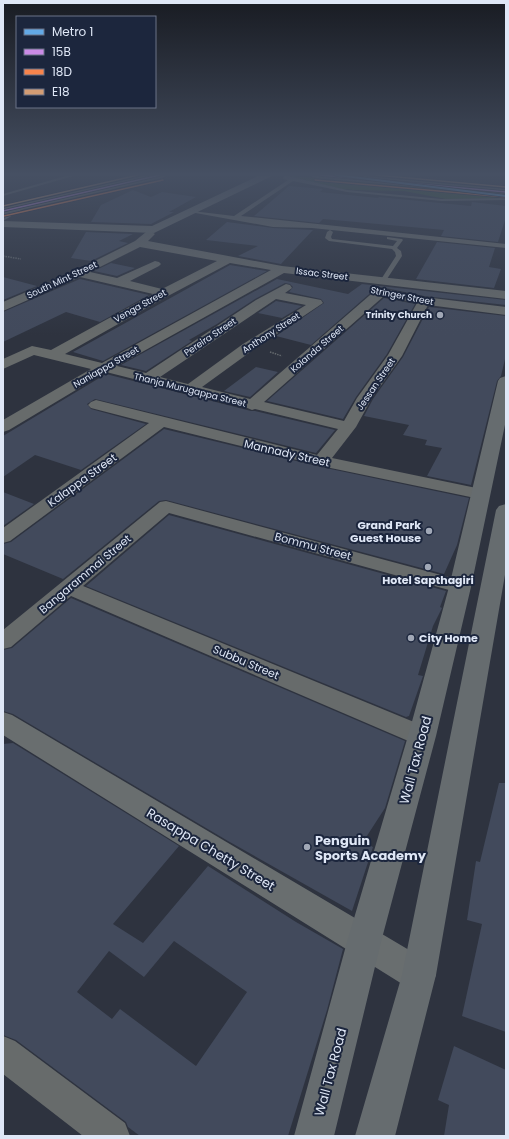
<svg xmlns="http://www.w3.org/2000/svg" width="509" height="1139" viewBox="0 0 509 1139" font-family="Poppins,sans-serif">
<rect width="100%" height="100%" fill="#2e333f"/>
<path fill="#3b5d33" d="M292,176L506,195V198L446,199L404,191L355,190L342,189L292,177Z"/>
<path fill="#424a5c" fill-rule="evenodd" d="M289,186L323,189L320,192L378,198L379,197L471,206L472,202L506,206V217L498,242L441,236L444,230L323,219L319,223L254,216Z
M133,190L151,197L162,192L196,197L169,212H174L151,224L91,222L101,205Z
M227,222L273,228L313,230L281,264L238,256L258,246L206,240Z
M86,232L133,234L119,241L128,243L91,261L71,258Z
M437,242L495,248L489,267L501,269L494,288L416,279Z
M111,263L135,268L117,276L94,271Z
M230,265L267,271L103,361L73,352Z
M3,277L37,286L3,300Z
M80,279L149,295L100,322L66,312L3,342V312Z
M277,279L348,294L362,284L506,300V305L424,296L381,287L376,288L311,345L276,336L324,303L321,299L289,292L293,287L290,284L285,283L255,299L217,324L189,340L192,341L146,371L121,365Z
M384,298L415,304L387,354L356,397L343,419L267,401Z
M276,301L302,306L282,318L258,313Z
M429,307L506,316V355L501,376L497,381L471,485L427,476L442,448L425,445L427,440L403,435L409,425L364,416L373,399L403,357Z
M256,367L278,372L250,397L224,391Z
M106,374L251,411H255L335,430L316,453L95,399L87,404L91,409L146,424L81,470L35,455L3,477V436Z
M164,429L321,467L469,498L457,545L444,574L166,500L159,501L63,579L3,554V544L11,542Z
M3,492L34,504L3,526Z
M169,515L446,591L440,607L442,608L433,626L418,675L423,676L409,716L406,717L86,586Z
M71,598L405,741L385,808L363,842L373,847L352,911L228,841L13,714L3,711V650L12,648Z
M13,743L179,846L113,924L143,943L208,866L296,922L343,949L327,1010L288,1136H140L128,1127L126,1122L16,1040L3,1035V744ZM174,941L247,992L196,1066L120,1009L112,1019L77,992L109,951L144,977Z
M499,783H506V1032L462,1016L482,924L467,920L476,861L480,862Z
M454,1046L506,1070V1136H444L449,1105L438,1100Z"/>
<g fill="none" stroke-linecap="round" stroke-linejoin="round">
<path stroke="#64696d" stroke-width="1.5" stroke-dasharray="1.5 1" stroke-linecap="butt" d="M3,256L21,259
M270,352L282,356"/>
<path fill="#676b6b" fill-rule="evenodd" d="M69,175H77L3,196V194Z
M284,175L347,190L442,199L506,198V200L442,201L347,192L293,181L241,216L506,244V248L312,228L273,227L190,212L192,211L234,216L288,180L283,179Z
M330,230L333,232L331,237L332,239L393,246L397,241L387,239V237L402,239L403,240L397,248L401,251L402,256L385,282H381L380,281L396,256L395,252L392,249L329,241L325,238L327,232Z"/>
<path fill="#676b6b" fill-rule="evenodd" d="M20,204L23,205L25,207L23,209L3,221V214Z
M150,231L155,234L148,241L282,266L506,291V299L284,273L117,366L146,373L256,300L286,284L290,285L292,288L285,293L321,300L323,303L253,350L202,387L250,399L377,289L381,288L424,297L506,307V315L428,305L402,356L372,398L356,427L332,458L486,490L489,494L486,498L480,499L321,466L164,427L10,541L3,543V528L149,423L91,408L88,405L91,402L96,400L317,455L338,429L255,409L252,410L245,407L106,372L9,430L3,432V420L91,369L34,355L3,369V359L32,346L51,350L153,294L80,277L3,311V302L75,271L135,241L146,232ZM140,247L217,261L162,289L130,281L159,266L161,264L159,262L155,261L117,278L90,272ZM230,263L271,270L102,363L65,354L168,296ZM384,296L417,303L388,355L357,398L344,421L264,402ZM276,299L306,305L243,344L188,384L160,377Z
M166,501L467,582L470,587L467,592L460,593L169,513L83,586L431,729L434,736L431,743L422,745L413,743L71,596L11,647L3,649V630L160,502Z
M3,1036L15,1041L125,1123L130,1136H83L3,1074Z"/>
<path fill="#696e6f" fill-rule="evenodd" d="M147,175H167L162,178L3,214V208Z
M260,175H274L154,233L3,227V221L152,226Z
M3,712L12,715L431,963L436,975L431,987L419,992L407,987L3,735Z"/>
<path fill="#666c6f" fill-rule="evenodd" d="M310,175H353L506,189V195L315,178Z
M506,376V420L471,587L436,736L381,942L334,1136H294L347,942L408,736L449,587L498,381L500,378Z
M506,504V569L436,975L395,1136H355L402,975L496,510L499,506Z"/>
<g stroke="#1c263d" stroke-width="3">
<path id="bus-1" d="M320,175L506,192
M3,211L160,175"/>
</g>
<g stroke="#1c263d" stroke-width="3">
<path id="bus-2" d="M315,180L506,197
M4,216L163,180"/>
</g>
<g stroke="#1c263d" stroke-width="3">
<path id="bus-3" d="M376,175L506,187
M3,206L138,175"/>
</g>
<use href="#bus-1" stroke="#ca8be6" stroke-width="1.5"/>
<use href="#bus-2" stroke="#f8844c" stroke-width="1.5"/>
<use href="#bus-3" stroke="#d39c74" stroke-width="1.5"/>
<g stroke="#1c263d" stroke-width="3.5">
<path id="metro-1" d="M336,175L506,196"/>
</g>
<use href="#metro-1" stroke="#63a9e6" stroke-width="2"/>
</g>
<linearGradient id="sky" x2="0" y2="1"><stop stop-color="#191c23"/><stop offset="0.52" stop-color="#465063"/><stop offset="1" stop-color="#465063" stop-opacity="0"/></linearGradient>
<rect width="509" height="335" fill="url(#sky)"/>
<g fill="#a1a8b6" stroke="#1c263d" stroke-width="1.5">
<circle cx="440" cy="315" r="4"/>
<circle cx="429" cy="531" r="4"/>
<circle cx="428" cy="567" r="4"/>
<circle cx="411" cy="638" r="4"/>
<circle cx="307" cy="847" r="4"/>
</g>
<g text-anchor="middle" stroke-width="4" stroke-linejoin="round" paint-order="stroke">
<g font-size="9" fill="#dfe7f6" stroke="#1c263d">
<text transform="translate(322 274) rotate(7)" y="3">Issac Street</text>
<text transform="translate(62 280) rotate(-25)" y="3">South Mint Street</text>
<text transform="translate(402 296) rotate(11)" y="3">Stringer Street</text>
<text transform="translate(140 306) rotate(-29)" y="3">Venga Street</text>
<text transform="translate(271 333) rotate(-33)" y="3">Anthony Street</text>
<text transform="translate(210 337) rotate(-34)" y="3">Pereira Street</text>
<text transform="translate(317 349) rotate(-41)" y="3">Kolanda Street</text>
<text transform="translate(106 367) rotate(-30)" y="3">Naniappa Street</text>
<text transform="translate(376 384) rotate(-56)" y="3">Jessan Street</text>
<text transform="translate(190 390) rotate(14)" y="3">Thanja Murugappa Street</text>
</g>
<g font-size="9" font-weight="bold" fill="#dfe7f6" stroke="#1c263d" text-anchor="end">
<text x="432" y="318">Trinity Church</text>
</g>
<g font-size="11" fill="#dfe7f6" stroke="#1c263d">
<text transform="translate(287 453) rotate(13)" y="4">Mannady Street</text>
<text transform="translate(82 480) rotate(-36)" y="4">Kalappa Street</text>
<text transform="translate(313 546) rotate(15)" y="4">Bommu Street</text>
<text transform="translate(85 574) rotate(-40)" y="4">Bangarammai Street</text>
<text transform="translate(246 662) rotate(23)" y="4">Subbu Street</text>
</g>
<g font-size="11" font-weight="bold" fill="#dfe7f6" stroke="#1c263d" text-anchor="end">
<text x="421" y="529">Grand Park<tspan x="421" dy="13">Guest House</tspan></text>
<text x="428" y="584" text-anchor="middle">Hotel Sapthagiri</text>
<text x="419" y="642" text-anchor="start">City Home</text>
</g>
<g font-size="13" fill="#dfe7f6" stroke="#1c263d">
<text transform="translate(415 760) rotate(-75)" y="5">Wall Tax Road</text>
<text transform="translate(211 849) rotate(31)" y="5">Rasappa Chetty Street</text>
<text transform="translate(330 1072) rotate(-75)" y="5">Wall Tax Road</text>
</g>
<g font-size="13" font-weight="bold" fill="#dfe7f6" stroke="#1c263d" text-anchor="start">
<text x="315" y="845">Penguin<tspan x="315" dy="15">Sports Academy</tspan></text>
</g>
</g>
<rect width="509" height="1139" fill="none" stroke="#dfe7f6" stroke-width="8"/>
<rect x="16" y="16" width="140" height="92" fill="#1c263d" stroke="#6a7387"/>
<rect x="24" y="29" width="20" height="6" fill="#63a9e6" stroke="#6a7387"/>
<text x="52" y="36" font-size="12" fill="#dfe7f6">Metro 1</text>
<rect x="24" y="49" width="20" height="6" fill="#ca8be6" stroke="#6a7387"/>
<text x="52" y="56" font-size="12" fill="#dfe7f6">15B</text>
<rect x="24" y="69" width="20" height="6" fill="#f8844c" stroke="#6a7387"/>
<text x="52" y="76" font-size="12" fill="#dfe7f6">18D</text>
<rect x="24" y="89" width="20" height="6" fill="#d39c74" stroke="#6a7387"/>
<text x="52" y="96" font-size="12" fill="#dfe7f6">E18</text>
</svg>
